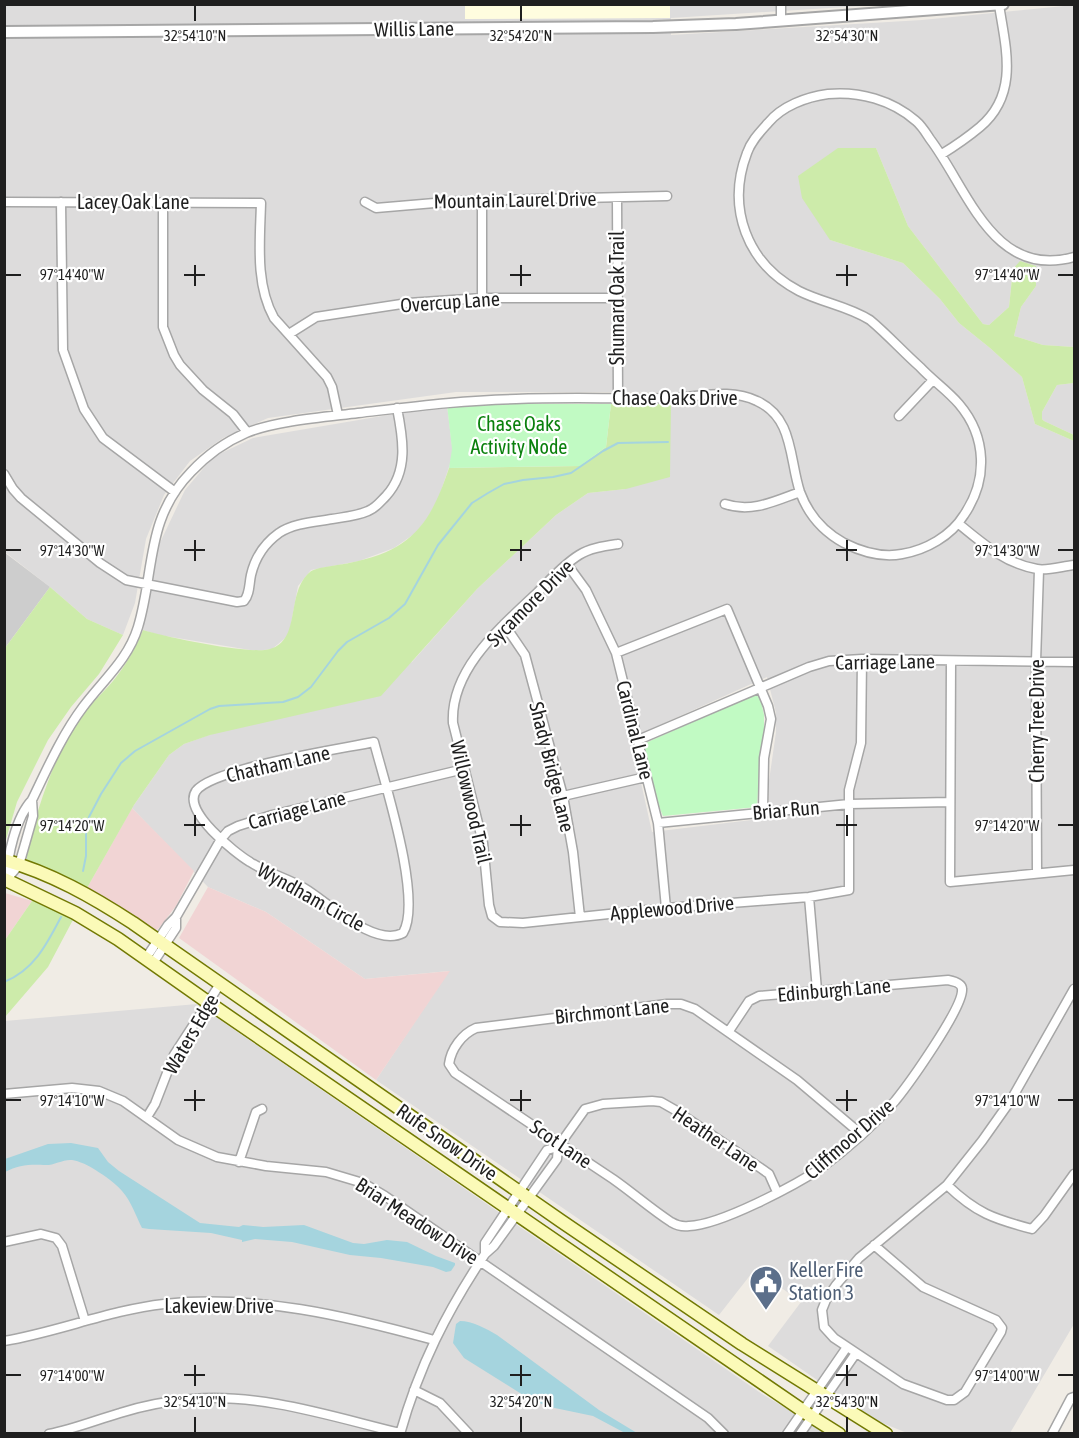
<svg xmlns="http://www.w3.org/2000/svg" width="1079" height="1438" viewBox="0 0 1079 1438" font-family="'Asap Condensed',sans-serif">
<rect width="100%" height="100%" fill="#f0ece5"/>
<path fill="#dddcdc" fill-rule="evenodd" d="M465,4L466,19L670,18V4L876,5L671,18V35L922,20L1074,5V347L1043,345L1014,336L1021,307L1036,286L1013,269L1009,307L989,325L983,324L908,226L876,148L830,240L903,263L940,299L959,323L990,348L1022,377L1035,424L1074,441V1324L1010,1433H907L875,1420L768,1346L801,1302L755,1269L719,1315L376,1080L449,971L365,979L266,912L208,887L132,808L169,755L184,744L412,662L477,589L556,515L588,493L626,489L671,404L670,392H456L268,418L223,438L190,461L164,495L146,539L135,603L123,635L87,619L50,587L5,552L4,5ZM767,677L776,713V732L769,781V818L652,832L631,738Z
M1074,383V435L1044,421L1042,419V412L1057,385Z
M447,405L452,446V458L438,500L428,517L417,532L394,548L359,561L311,570L298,586L289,635L272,649L256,651L159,635L143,630L157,549L185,490L213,457L253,438Z
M197,1004L762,1394L828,1433L5,1434V1021Z"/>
<path fill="#f1d4d4" d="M132,808L194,871L176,906L159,928L154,932L87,888Z
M208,887L266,912L365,979L450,971L376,1080L179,938Z
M5,893L32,901L5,940Z"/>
<path fill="#fffddf" d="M465,5H670V18L465,19Z"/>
<path fill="#cdcdcd" d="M4,552L50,587L5,648H4Z"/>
<path fill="#cdebaa" d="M838,148H876L908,226L983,324L989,325L1009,307L1013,269L1020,261L1036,266V286L1021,307L1014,336L1043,345L1074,347V383L1057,385L1042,412V419L1044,421L1074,435V441L1035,424L1022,377L990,348L959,323L940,299L903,263L830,240L802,198L798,176Z
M611,404H671L670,477L626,489L588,493L556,515L477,589L381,696L210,735L184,744L169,755L134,805L87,888L28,862L25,855C38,810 51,762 77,722C87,707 101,695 113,681C126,665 135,649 143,630C166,637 250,655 270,649C302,640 285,593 310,572C316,567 340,565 349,563C411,551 430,525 449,468L580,466L606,447Z
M50,587L87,619L123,635L99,674L71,707L48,740L17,802L5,843V648Z
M37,897L75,916L48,967L5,1017V940L32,901Z"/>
<path fill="#c1fac3" d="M479,404H611L606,447L580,466L449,468L452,449L447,405Z
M754,695L760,697L764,715V731L760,757L757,807L663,816L656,799L643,744Z"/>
<path fill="#a5d4de" d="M71,1143L98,1148L108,1162L119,1171L200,1223L239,1227L243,1225L263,1227L304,1225L353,1243L364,1244L387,1240L407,1242L436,1256L455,1263V1265L451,1271L446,1272L433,1267L381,1258L350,1255L292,1242L255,1239L242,1242V1240L211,1233L149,1229L142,1228C136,1216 131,1201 122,1191C114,1181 85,1161 72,1160C63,1159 53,1166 44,1165C31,1164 18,1165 5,1172V1159L48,1144Z
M460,1321C472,1321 487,1329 497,1335L599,1410L637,1433H625L593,1416L550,1407L531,1400L464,1358L453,1343L456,1324Z"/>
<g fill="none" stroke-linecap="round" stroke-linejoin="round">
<path stroke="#a5d4de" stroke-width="2" d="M83,871L86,856V827L89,817L101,794L121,763L135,751L210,709L219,706L283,702L298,697L311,687L338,651L347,642L389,618L405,604L438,545L472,503L488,493L504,484L523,480L553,477L571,473L603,451L618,443L668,442
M4,982C34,970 47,944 61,917"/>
<g stroke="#a6a6a6" stroke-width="11">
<path id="minor" d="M781,21V4
M942,154C955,146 968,137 980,127C1019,94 1006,49 999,5
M617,198L618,398
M482,201V298
M4,202L261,203C260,241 255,284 274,318L327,377L332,387L338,415
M61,202L63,350L84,409L103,438L175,492
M163,202V327L174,355L180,365L203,390L233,414L247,432
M365,202L376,208L458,201L667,196
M289,334L316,317L408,303L482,298H618
M899,416L933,380
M4,474L13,489L21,498L100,563L126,580L237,602L244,601C250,594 249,584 251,575C255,558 265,543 279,533C294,523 315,522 332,519C344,517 357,516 368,511C376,508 380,502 386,496C409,471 403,438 397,408
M725,504C752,513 775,501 800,492
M959,524C982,543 1006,564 1037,569C1048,571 1063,566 1074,565
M618,544C605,546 590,548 579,555C563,565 551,579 538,592C502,626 450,669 453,723L483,843L489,905L492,916L500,922L523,923L666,908L809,897L849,890V790L861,743L862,659
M567,564L586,590L616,653L658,823L666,908
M504,624L525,655L563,796L573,852L580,917
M616,653L727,609L768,706L771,719L764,758L763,811
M951,661L950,882L1074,870
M638,740L809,667L829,661L862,659L1074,662
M374,742C384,781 423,900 403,933C374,948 328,902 304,888C287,878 267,873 250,862C235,853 182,811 196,791C213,768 341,749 374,742Z
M563,796L646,777
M658,823L849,804L950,802
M1037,873L1036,661L1039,570
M7,879C7,856 16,817 32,800C47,769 62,735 83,707C103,680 128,660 138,627C155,571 145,519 191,472C206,456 225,442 246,433C275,421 326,417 358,413C410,407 463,400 516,399C566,397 617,399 667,398C697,398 729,387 757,401C794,418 789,459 800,492C808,514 824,532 844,543C862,552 881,558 902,554C926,550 951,536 964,515C988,480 987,437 959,404C947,390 932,380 920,367C903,352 888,335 870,320C848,306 823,303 799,291C747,264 726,208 747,153C751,141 760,132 768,123C782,106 806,97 828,94C859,91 892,100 916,121C922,126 926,133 930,139C968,189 993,280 1074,257
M7,879L19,865L33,816L32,800
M809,897L817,990
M146,958L168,925L176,917L221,839L228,831L238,826L272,815L464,769
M153,963L176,928V917
M729,1031L749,1001L759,996L948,980C953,981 962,983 962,989C964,1007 908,1085 895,1101C874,1125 847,1149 821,1168C794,1186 720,1225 689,1226C683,1227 676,1225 671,1222C651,1209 633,1193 613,1179C560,1144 507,1108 455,1073L449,1064C451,1049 462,1034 476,1028L667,1004H681L695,1009L797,1080L861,1134
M4,1094L72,1088L99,1091L123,1101L178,1140L217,1157L266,1166L326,1172L363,1183L385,1196L708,1418L724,1434
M147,1117L155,1104L174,1055L220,984
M239,1162L256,1112L262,1109
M947,1185C976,1213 994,1219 1032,1229L1044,1216L1074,1174
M4,1242L41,1234L56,1238L62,1246L85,1321
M874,1245L923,1287L996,1320L1002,1328L1001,1332L965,1392L954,1400H947L903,1384L834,1338L824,1327L822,1310L826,1300L836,1285L859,1258L947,1185L982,1141L1011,1100L1074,989
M485,1254V1243L547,1150L558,1147
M4,1341C58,1332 110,1310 164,1304C255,1294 347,1316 434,1340
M414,1390L440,1403L469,1434
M49,1434C74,1429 96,1420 120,1413C142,1406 168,1401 192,1399C262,1393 333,1417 400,1433
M400,1434C419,1366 447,1311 485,1254L494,1246L557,1159L558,1147L585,1109L603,1104L652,1101L661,1102L675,1110L762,1169L769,1174L777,1192
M787,1434L847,1347
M800,1434L856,1353
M1052,1434L1071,1398L1074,1397"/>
</g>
<g stroke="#a6a6a6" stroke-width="14">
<path id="tertiary" d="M4,32L653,27L736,24L1003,4"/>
</g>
<g stroke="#727903" stroke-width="15">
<path id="secondary" d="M4,860C51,873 93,897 133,923L561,1221L742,1344L886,1434
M4,879L75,913L118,939L209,1003L812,1417L839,1434"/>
</g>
<use href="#minor" stroke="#fff" stroke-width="8"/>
<use href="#tertiary" stroke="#fff" stroke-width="10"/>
<use href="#secondary" stroke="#fbfab8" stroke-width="12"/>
</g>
<path fill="none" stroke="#1f1f1f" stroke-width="2" d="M195,6V21M521,6V21M847,6V21M195,265V286M521,265V286M847,265V286M6,275H21M184,275H205M510,275H531M836,275H857M1058,275H1073M195,540V561M521,540V561M847,540V561M6,550H21M184,550H205M510,550H531M836,550H857M1058,550H1073M195,815V836M521,815V836M847,815V836M6,825H21M184,825H205M510,825H531M836,825H857M1058,825H1073M195,1090V1111M521,1090V1111M847,1090V1111M6,1100H21M184,1100H205M510,1100H531M836,1100H857M1058,1100H1073M195,1365V1386M521,1365V1386M847,1365V1386M6,1375H21M184,1375H205M510,1375H531M836,1375H857M1058,1375H1073M195,1417V1432M521,1417V1432M847,1417V1432"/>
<defs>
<g id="civic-pin" transform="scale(1.725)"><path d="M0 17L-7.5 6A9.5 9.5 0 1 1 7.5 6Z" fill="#5c6f8a" stroke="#fff"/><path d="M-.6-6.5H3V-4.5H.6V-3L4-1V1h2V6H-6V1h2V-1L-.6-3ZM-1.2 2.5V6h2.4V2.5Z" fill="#fff"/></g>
</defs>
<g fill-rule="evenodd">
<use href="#civic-pin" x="766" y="1282"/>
</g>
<g text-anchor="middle" stroke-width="4.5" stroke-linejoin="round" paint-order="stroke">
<g font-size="20" fill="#1f1f1f" stroke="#fff">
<text transform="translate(414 29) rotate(-1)" y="7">Willis Lane</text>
<text transform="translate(515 200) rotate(-1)" y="7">Mountain Laurel Drive</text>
<text x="133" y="209">Lacey Oak Lane</text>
<text transform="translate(617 298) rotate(-90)" y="7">Shumard Oak Trail</text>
<text transform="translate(450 302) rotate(-4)" y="7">Overcup Lane</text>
<text x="675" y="405">Chase Oaks Drive</text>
<text transform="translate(530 603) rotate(-45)" y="7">Sycamore Drive</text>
<text transform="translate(885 662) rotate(-1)" y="7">Carriage Lane</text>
<text transform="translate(1037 721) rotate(-90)" y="7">Cherry Tree Drive</text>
<text transform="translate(635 730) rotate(76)" y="7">Cardinal Lane</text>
<text transform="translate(278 764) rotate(-13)" y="7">Chatham Lane</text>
<text transform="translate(552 767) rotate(76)" y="7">Shady Bridge Lane</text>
<text transform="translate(471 802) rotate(77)" y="7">Willowwood Trail</text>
<text transform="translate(297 810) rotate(-15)" y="7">Carriage Lane</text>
<text transform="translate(786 810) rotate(-5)" y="7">Briar Run</text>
<text transform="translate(311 897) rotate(29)" y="7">Wyndham Circle</text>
<text transform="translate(672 908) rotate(-5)" y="7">Applewood Drive</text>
<text transform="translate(834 990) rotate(-5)" y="7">Edinburgh Lane</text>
<text transform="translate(612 1011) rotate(-6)" y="7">Birchmont Lane</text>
<text transform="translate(191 1034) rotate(-60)" y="7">Waters Edge</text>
<text transform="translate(716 1139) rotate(34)" y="7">Heather Lane</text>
<text transform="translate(849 1139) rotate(-41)" y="7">Cliffmoor Drive</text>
<text transform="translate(447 1142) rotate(35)" y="7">Rufe Snow Drive</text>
<text transform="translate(561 1144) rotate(34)" y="7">Scot Lane</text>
<text transform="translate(417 1221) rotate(33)" y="7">Briar Meadow Drive</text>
<text x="219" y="1313">Lakeview Drive</text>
</g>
<g font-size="20" fill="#0a800d" stroke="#fff">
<text x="519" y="431">Chase Oaks<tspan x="519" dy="23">Activity Node</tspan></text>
</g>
<g font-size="20" fill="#4e5e75" stroke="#fff" text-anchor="start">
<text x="789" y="1277">Keller Fire<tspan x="789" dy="23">Station 3</tspan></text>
</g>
</g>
<g font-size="15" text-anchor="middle" fill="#1f1f1f" stroke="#fff" stroke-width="4.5" stroke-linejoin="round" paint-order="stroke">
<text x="195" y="41">32°54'10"N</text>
<text x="521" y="41">32°54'20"N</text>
<text x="847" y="41">32°54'30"N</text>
<text x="1007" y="280">97°14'40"W</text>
<text x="72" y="280">97°14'40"W</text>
<text x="1007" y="556">97°14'30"W</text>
<text x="72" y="556">97°14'30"W</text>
<text x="1007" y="831">97°14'20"W</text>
<text x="72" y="831">97°14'20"W</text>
<text x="1007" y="1106">97°14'10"W</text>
<text x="72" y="1106">97°14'10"W</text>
<text x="1007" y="1381">97°14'00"W</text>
<text x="72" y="1381">97°14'00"W</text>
<text x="195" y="1407">32°54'10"N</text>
<text x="521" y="1407">32°54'20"N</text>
<text x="847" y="1407">32°54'30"N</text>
</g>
<rect width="1079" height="1438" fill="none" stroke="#1f1f1f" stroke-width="12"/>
</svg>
